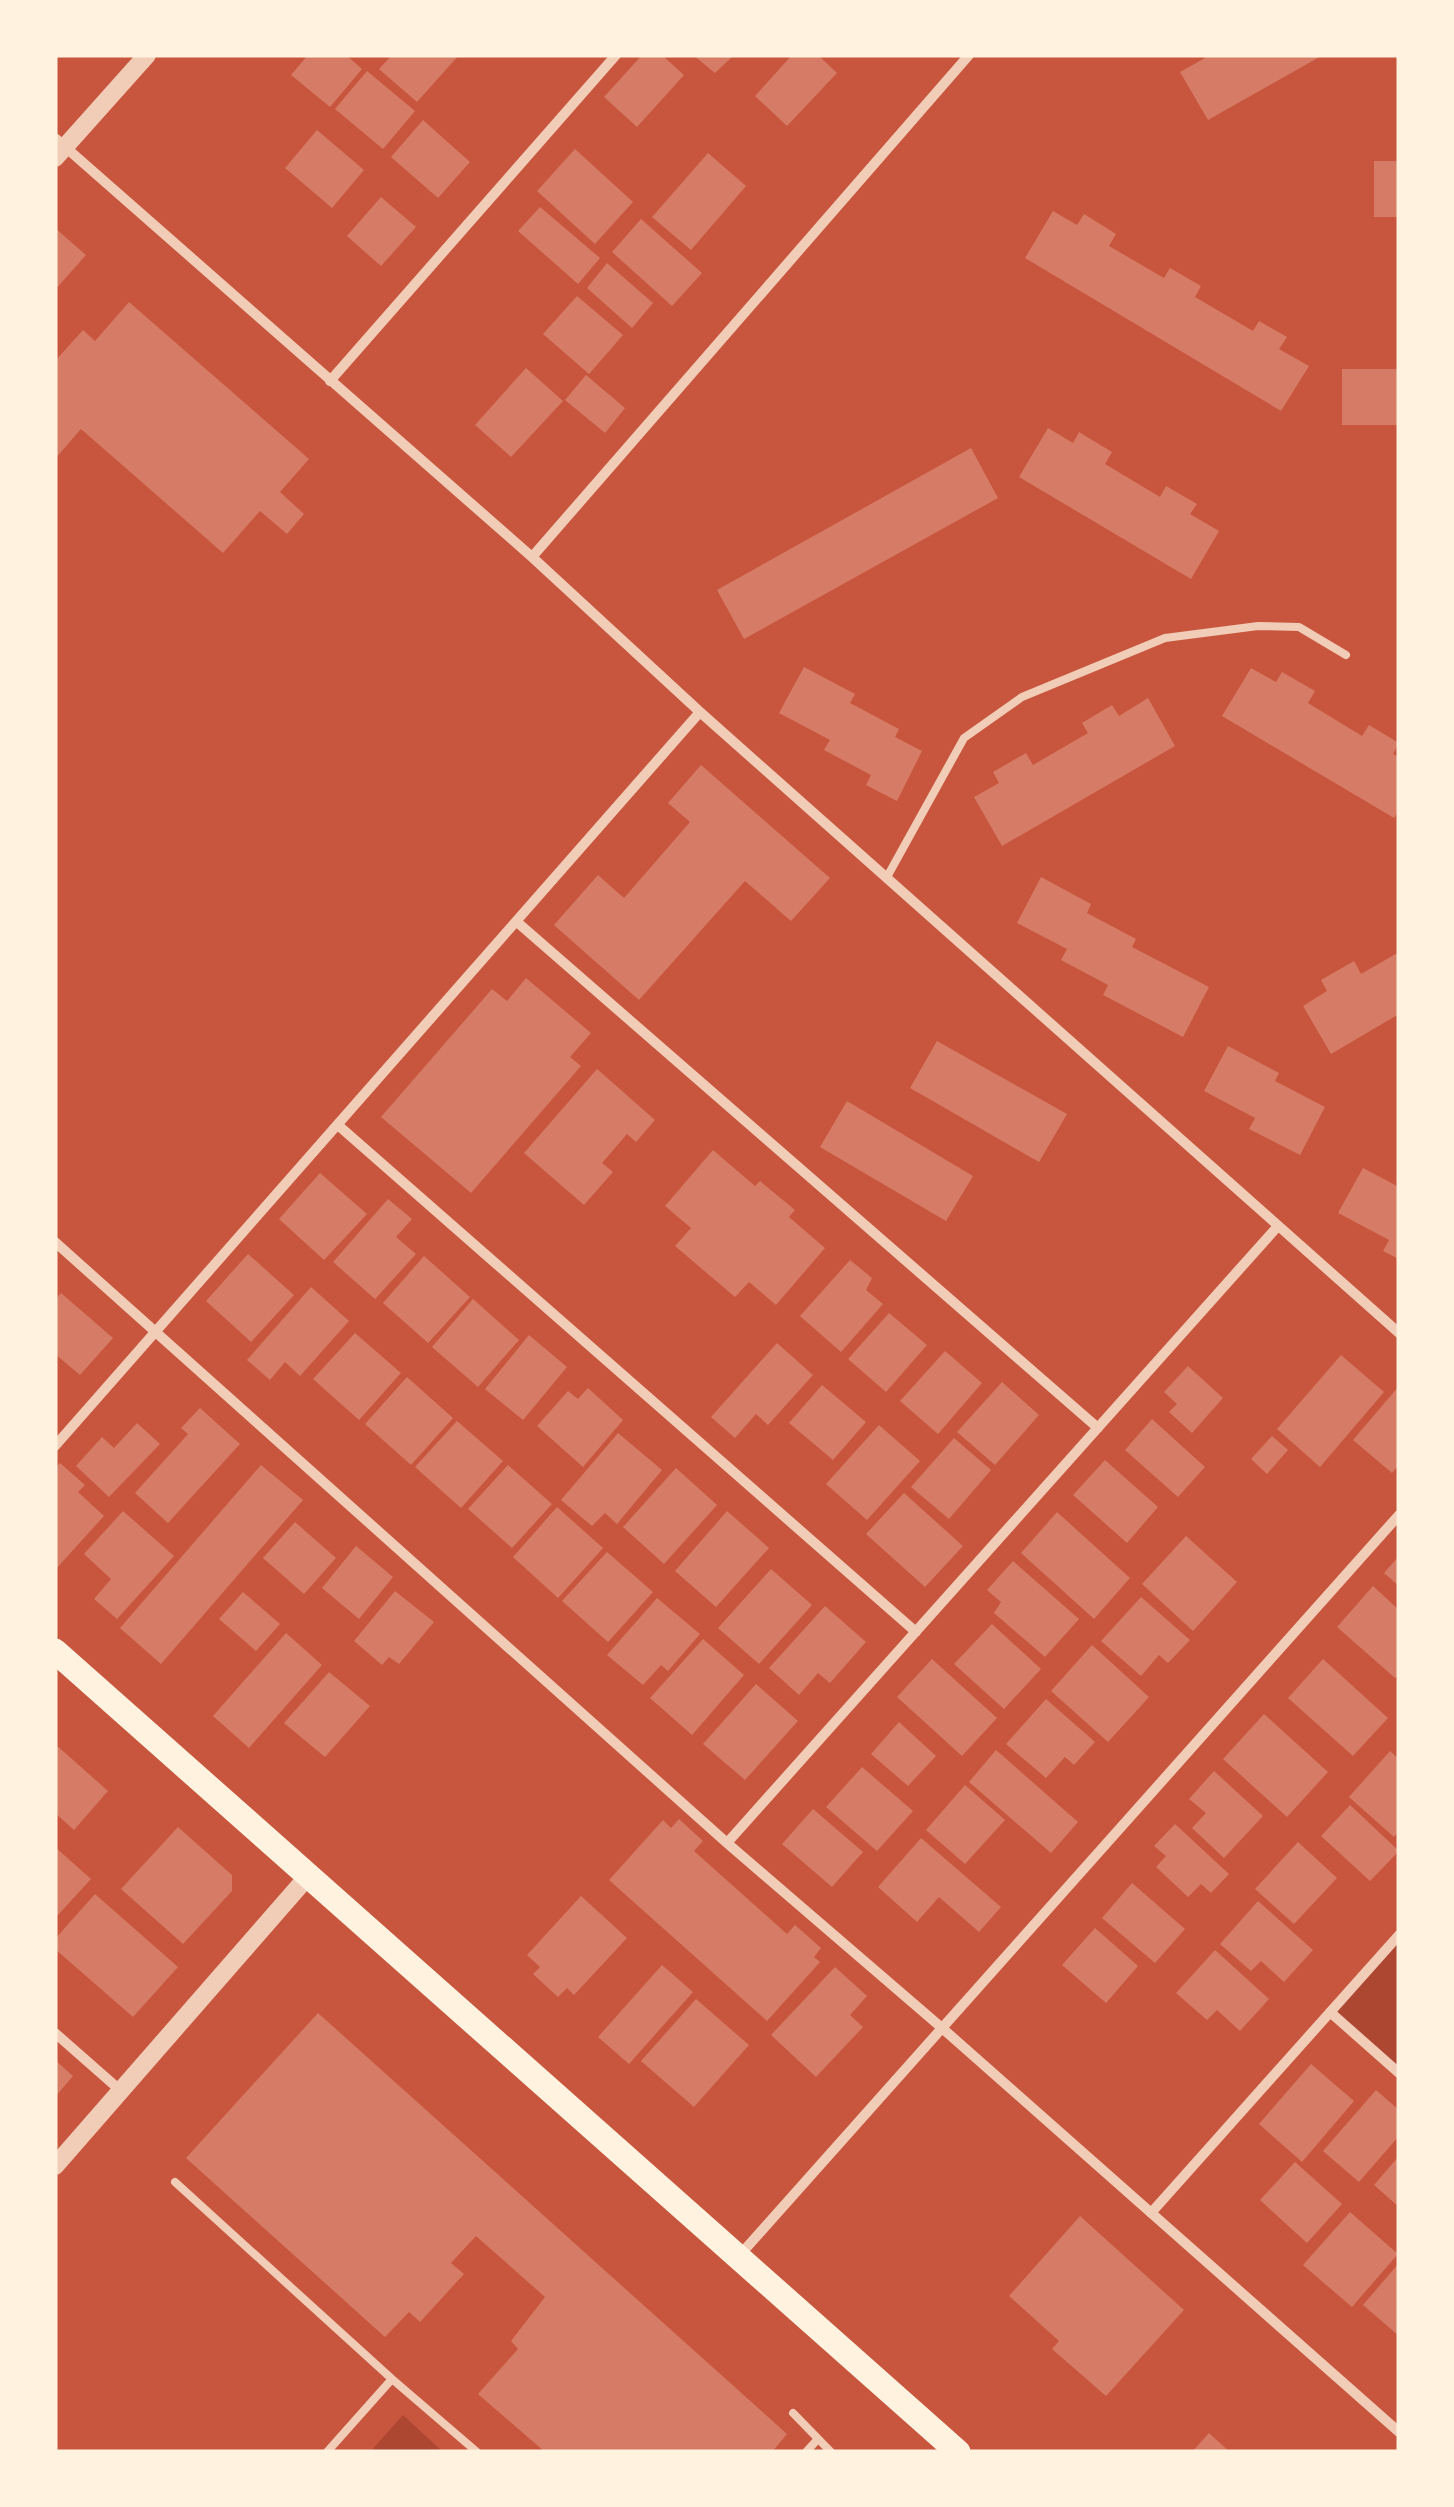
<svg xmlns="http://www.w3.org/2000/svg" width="1454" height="2507" viewBox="0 0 1454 2507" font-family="'PT Sans',sans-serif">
<rect width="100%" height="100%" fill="#c8553d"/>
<path fill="#ae4732" d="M1399,1935V2073L1330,2012Z
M403,2415L443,2452H370Z"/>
<path fill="#d67c66" d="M308,55H346L362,69L330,107L291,75Z
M392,55H459L417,102L379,69Z
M642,55H662L684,75L637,127L604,97Z
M693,55H734L715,73Z
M792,55H818L837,73L787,126L755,96Z
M1203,55H1323L1208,120L1180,72L1205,58Z
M367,71L415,111L383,149L335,109Z
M423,120L470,162L438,198L391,157Z
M317,130L364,170L332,208L285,168Z
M575,149L633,202L595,244L537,191Z
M708,153L746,186L691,250L652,217Z
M1374,161H1399V217H1374Z
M381,197L416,227L381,266L347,236Z
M540,207L600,258L578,284L518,231Z
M1053,211L1077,225L1084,214L1116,234L1109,246L1164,278L1170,268L1201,286L1195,297L1253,331L1259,321L1287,337L1279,349L1309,366L1281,411L1025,258Z
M641,219L702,273L672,306L612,252Z
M55,228L86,255L55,290Z
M607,263L653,303L632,328L587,288Z
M577,296L623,335L589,374L543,334Z
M129,302L309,459L280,492L304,514L287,534L260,511L223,553L81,429L55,459V361L83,330L95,341Z
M526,368L563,401L511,457L475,425Z
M1342,369H1399V425H1342Z
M586,375L625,408L605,433L565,400Z
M1048,428L1073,443L1079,432L1112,452L1105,464L1160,497L1166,486L1197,504L1190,514L1219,531L1191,579L1019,477Z
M971,448L998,498L744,639L717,590Z
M804,667L855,694L850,703L899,729L895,737L922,751L897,801L866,785L871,775L824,750L830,740L779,713Z
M1251,668L1276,682L1282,672L1315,691L1308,703L1362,736L1369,725L1399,743L1393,754L1399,757V810L1394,818L1222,716Z
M1148,698L1175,746L1002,846L974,797L999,783L993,772L1026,753L1033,765L1088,733L1082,723L1112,705L1119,716Z
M701,765L830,878L791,921L745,881L639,1000L554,925L598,875L624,898L690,822L668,803Z
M1041,877L1091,904L1087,913L1136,939L1132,947L1209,987L1183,1037L1103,995L1108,985L1061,960L1067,949L1017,923Z
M1399,952V1014L1331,1054L1303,1006L1327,991L1321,980L1354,961L1361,974Z
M526,978L591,1033L570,1057L581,1066L471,1193L381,1117L492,989L507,1001Z
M937,1041L1067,1114L1039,1162L910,1088Z
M1228,1046L1279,1073L1275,1081L1325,1107L1300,1155L1249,1129L1255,1118L1204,1091Z
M597,1069L655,1120L636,1142L627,1134L602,1163L613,1172L584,1205L524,1153Z
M847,1101L973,1176L946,1221L820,1147Z
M713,1150L755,1186L760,1181L795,1210L789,1217L825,1248L776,1305L749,1282L735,1297L675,1246L691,1228L665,1206Z
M1363,1168L1399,1187V1259L1383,1251L1389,1240L1338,1213Z
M320,1173L367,1214L324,1260L279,1219Z
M388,1199L412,1219L396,1237L416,1254L375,1299L333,1262Z
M248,1254L294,1295L251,1342L206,1301Z
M424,1256L470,1297L428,1343L383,1303Z
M850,1260L872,1278L866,1290L883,1304L841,1352L800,1316Z
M311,1287L349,1321L300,1376L285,1362L270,1380L247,1360Z
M61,1293L113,1338L80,1375L55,1354V1300Z
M473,1299L519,1340L478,1387L432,1347Z
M889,1313L927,1345L886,1392L848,1359Z
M355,1333L401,1373L359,1420L313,1379Z
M529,1335L567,1367L523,1420L485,1389Z
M777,1343L813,1375L768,1425L756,1414L735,1438L711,1417Z
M945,1351L982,1383L938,1434L900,1401Z
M1341,1355L1384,1392L1320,1467L1277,1429Z
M1188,1366L1223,1398L1192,1433L1169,1412L1177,1404L1164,1392Z
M407,1377L453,1418L411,1465L365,1424Z
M1002,1382L1039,1415L995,1465L957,1432Z
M822,1385L866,1422L833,1460L789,1423Z
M1399,1386V1465L1392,1473L1353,1440Z
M588,1388L623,1420L583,1467L537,1426L568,1391L578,1399Z
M200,1408L240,1444L168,1523L135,1493L188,1434L181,1428Z
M1152,1419L1205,1467L1178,1497L1125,1450Z
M457,1421L503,1461L461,1508L415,1467Z
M137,1423L160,1444L109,1497L76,1466L102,1437L114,1448Z
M879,1425L920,1461L867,1520L826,1484Z
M618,1433L662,1470L617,1524L605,1513L592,1526L561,1500Z
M1272,1436L1288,1450L1267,1474L1251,1459Z
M954,1438L991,1470L949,1519L911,1487Z
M1105,1460L1158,1507L1127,1543L1073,1495Z
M60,1463L85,1485L78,1492L104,1516L55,1570V1468Z
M261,1465L303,1500L161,1664L120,1628Z
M508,1465L552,1504L512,1548L468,1509Z
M676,1468L717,1505L664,1564L623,1527Z
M904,1493L963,1546L925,1587L866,1534Z
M557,1507L603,1548L558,1598L513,1557Z
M123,1511L174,1556L117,1619L94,1599L111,1579L84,1554Z
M727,1511L769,1548L716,1607L675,1571Z
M1057,1512L1130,1578L1094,1619L1021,1553Z
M295,1522L336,1558L304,1594L263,1558Z
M1186,1536L1237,1582L1193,1631L1142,1584Z
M356,1546L393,1577L359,1619L322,1588Z
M607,1552L653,1592L608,1642L562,1601Z
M1399,1556V1586L1384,1573Z
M1013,1561L1079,1619L1045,1657L994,1613L1001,1602L987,1590Z
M771,1569L812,1605L759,1664L718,1628Z
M1373,1586L1399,1610V1674L1395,1678L1337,1627Z
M395,1591L434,1622L399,1664L389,1657L382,1665L354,1641Z
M243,1592L280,1624L256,1651L219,1619Z
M1141,1597L1190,1640L1168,1663L1159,1655L1141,1676L1101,1641Z
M657,1598L700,1634L668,1671L661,1665L643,1685L607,1655Z
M825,1606L866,1642L830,1683L818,1673L799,1695L769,1668Z
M992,1624L1041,1669L1004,1709L954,1664Z
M286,1633L322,1665L249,1748L213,1716Z
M703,1639L744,1675L692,1735L650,1698Z
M1092,1645L1149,1697L1108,1742L1051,1691Z
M932,1659L997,1718L962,1756L897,1697Z
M1323,1659L1388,1718L1353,1756L1288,1698Z
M329,1672L370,1706L325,1757L284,1723Z
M756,1684L798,1721L745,1780L703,1744Z
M1046,1699L1095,1742L1074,1765L1065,1757L1046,1778L1006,1744Z
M1264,1714L1328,1772L1287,1817L1223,1759Z
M899,1722L936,1756L908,1786L871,1754Z
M55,1744L108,1791L74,1830L55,1813Z
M996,1750L1078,1822L1051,1853L969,1782Z
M1390,1751L1399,1759V1831L1394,1837L1349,1797Z
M862,1767L913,1811L877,1851L826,1807Z
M1214,1771L1263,1816L1224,1858L1192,1828L1206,1813L1189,1799Z
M965,1785L1005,1820L965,1864L926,1830Z
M1350,1805L1399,1851L1370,1881L1321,1836Z
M813,1809L863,1852L832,1887L782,1844Z
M679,1819L703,1841L694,1851L787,1934L795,1925L821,1948L814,1957L820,1962L767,2021L609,1880L663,1820L671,1828Z
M1175,1824L1229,1874L1211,1893L1201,1884L1188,1897L1156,1867L1166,1856L1154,1846Z
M178,1827L232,1875V1891L183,1944L121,1889Z
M921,1838L1001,1907L979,1932L939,1897L917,1922L878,1887Z
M1298,1842L1337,1878L1294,1924L1255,1889Z
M55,1847L91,1879L58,1915L55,1913Z
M1132,1883L1185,1929L1155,1963L1102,1918Z
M95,1894L178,1967L133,2017L55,1949V1939Z
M581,1896L627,1938L574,1995L567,1988L558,1997L533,1974L540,1967L527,1955Z
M1258,1901L1313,1950L1284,1982L1261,1961L1251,1971L1220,1944Z
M1095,1928L1138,1966L1106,2003L1062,1965Z
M1215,1950L1269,1999L1240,2031L1217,2010L1207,2020L1176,1993Z
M662,1965L693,1992L629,2064L598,2037Z
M835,1967L867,1996L850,2015L863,2027L816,2077L771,2035Z
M696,1999L749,2045L694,2107L641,2061Z
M318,2013L787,2434L772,2452H545L478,2394L518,2349L511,2341L545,2297L476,2236L451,2263L464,2274L420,2322L409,2312L385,2337L186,2158Z
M55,2060L73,2076L55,2097Z
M1311,2064L1354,2101L1302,2162L1259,2124Z
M1376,2090L1399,2110V2136L1359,2182L1323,2151Z
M1399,2156V2207L1374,2185Z
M1295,2162L1342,2204L1307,2243L1260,2200Z
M1350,2212L1398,2254L1352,2307L1303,2265Z
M1080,2216L1184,2310L1106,2396L1052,2349L1059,2341L1009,2296Z
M1399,2263V2336L1363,2305Z
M1209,2433L1230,2452H1192Z"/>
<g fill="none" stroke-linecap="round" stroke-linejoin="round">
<path stroke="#f1ccb7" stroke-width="8" d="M887,877L964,738L1022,697L1165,638L1258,626L1299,627L1346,655
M175,2182L392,2379L477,2452
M793,2413L831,2452
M327,2452L392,2379
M806,2452L817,2440"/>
<path stroke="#f1ccb7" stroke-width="10" d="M55,138L532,557L700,712L1399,1333
M330,381L616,55
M532,557L969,55
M517,922L1098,1428
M339,1126L916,1632
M55,1242L727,1843L942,2028L1399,2432
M55,1446L700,712
M727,1843L1278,1226
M1330,2012L1399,2073
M55,2033L121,2091
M1151,2213L1399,1935
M739,2256L1399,1515"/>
<path stroke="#f1ccb7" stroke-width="18" d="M55,158L147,55
M55,2166L309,1875"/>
<path stroke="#fff3e0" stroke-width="25" d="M55,1651L958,2452"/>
</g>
<rect width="1454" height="2507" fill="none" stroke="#fff3e0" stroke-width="115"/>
</svg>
